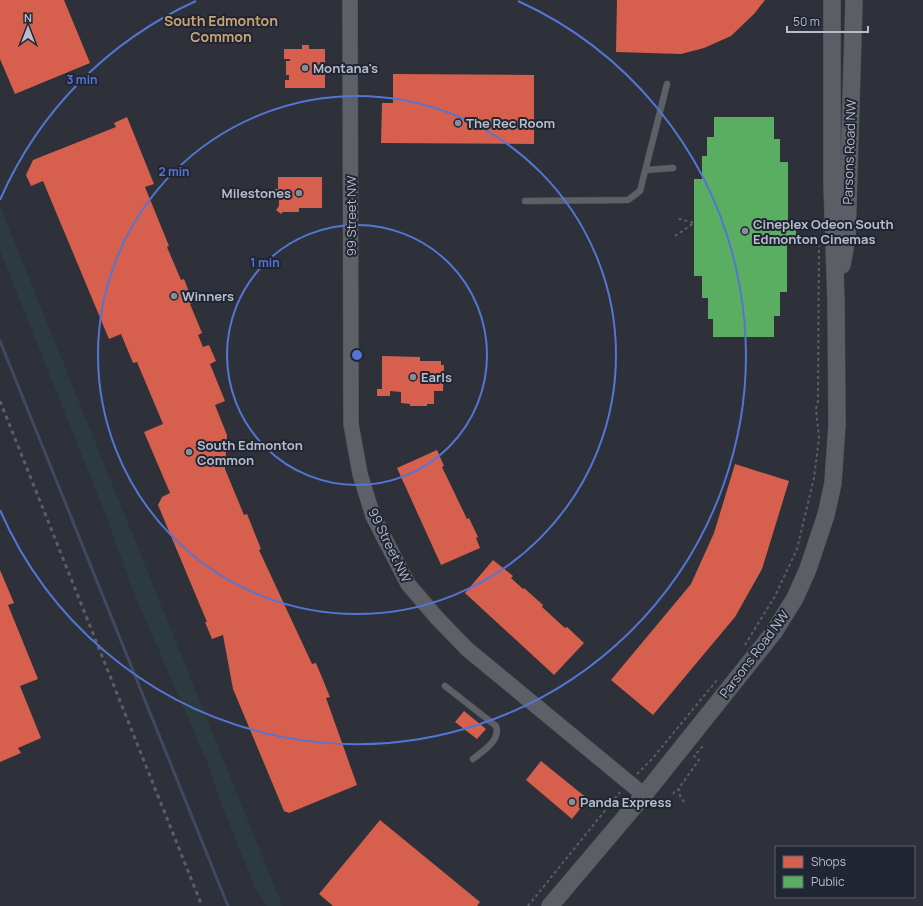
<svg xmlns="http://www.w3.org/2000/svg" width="923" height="906" viewBox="0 0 923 906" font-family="Manrope,sans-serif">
<rect width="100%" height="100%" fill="#2e3139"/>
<path fill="#2c3b3f" d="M0,206L282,905L280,906H267L255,888L223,808L208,764L136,598L106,516L0,251Z"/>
<path fill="#d6604d" d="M0,0H64L90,63L15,94L0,59Z
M617,0H765L754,14L731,36L704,48L681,54L616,52Z
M302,45H309V49H325V88H285V80H289V75H286V61H290V59H284V49H302Z
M393,74L534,75V144L381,143L382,103H393Z
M127,117L154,184L145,187L169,246L167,247L181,280L184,279L193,302L190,304L202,333L198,335L203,347L209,345L216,361L210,364L225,401L215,405L227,435L225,469L244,515L247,514L261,549L259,550L312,664L316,663L330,697L326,698L357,785L289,813L284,811L233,689L223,635L212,639L205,622H207L158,505L162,497L170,493L144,432L163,424L137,362L133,363L121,334L109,339L43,181L31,186L26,175L33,160L116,127L114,123Z
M278,177H322V208H299V212H283L281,214L276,210L279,206V197H275V189H278Z
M382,356L420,357V361H441V365H444L443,391H434V404H427V406H410V404L401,403V392L390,391V396H377V389H382Z
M437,450L444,466L442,467L467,519L469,518L478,537L476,538L480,548L441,565L397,468Z
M735,464L789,481L762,569L735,617L653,715L611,680L691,584L714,533Z
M493,560L513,576L511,578L523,589L524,588L543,605L542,607L565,628L567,627L584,643L554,675L465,593Z
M0,570L14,603L8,605L38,679L20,686L41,738L18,748L21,753L0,762Z
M464,711L486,729L477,739L455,722Z
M541,761L588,799L572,819L526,780Z
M380,820L480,902L477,906H333L319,894Z"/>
<path fill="#5aae61" d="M714,117H774V139H780V162H788V221H796V238H787V292H780V316H774V337H713V319H708V298H702V276H694V179H702V156H707V137H714Z"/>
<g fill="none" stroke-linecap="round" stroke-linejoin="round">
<path stroke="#3f4961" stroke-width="3" d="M0,341L228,906"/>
<g stroke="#4a4c52" stroke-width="7">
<path id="service" d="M646,170L673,168
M525,201L628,200L640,191L667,84
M445,686L496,726C501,740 483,751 473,759"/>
</g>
<g stroke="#4a4c52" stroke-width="16">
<path id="tertiary" d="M350,0L351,424L360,474L373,516L408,584L437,618L467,649L644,795"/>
</g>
<g stroke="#4a4c52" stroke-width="18">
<path id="secondary" d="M842,265L847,237L854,0
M550,906L644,795L774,632L795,598L808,569L826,515L833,483L837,424L836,302L832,184V0"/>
</g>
<path stroke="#5b5f64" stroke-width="2" stroke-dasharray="3 3" stroke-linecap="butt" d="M675,236L694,223L676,218
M745,645L775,596L797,549L814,478L819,438L816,409L818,401L819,246
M637,774L652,759L717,680
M673,794L675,791L679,789
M684,802L680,796L679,788L699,760L694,756L705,744
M528,906L620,792"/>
<use href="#service" stroke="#5e6067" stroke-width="6"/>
<use href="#tertiary" stroke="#5e6067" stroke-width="15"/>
<use href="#secondary" stroke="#5c5e66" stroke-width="17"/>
<path stroke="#5c5e65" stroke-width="3" stroke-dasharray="4 4" stroke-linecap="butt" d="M0,401L202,906"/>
</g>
<g fill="none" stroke="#5475d3" stroke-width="2">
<circle cx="357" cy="355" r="130"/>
<circle cx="357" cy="355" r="259"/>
<path d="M0 200A389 389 0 0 1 196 1M518 1A389 389 0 1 1 0 510"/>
</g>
<g fill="#888c97" stroke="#212634" stroke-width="1.5">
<circle cx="305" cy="68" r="4"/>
<circle cx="458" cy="123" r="4"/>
<circle cx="299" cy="193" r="4"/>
<circle cx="745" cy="231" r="4"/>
<circle cx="174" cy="296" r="4"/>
<circle cx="413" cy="377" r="4"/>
<circle cx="189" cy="452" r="4"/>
<circle cx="572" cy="802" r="4"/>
</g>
<g text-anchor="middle" stroke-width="4" stroke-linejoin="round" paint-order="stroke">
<g font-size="13" font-weight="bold" fill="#b9bdc9" stroke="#212634" text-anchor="start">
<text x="313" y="73">Montana's</text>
<text x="466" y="128">The Rec Room</text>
<text x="291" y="198" text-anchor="end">Milestones</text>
<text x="753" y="229">Cineplex Odeon South<tspan x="753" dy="15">Edmonton Cinemas</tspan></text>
<text x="182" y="301">Winners</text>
<text x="421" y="382">Earls</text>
<text x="197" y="450">South Edmonton<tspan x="197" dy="15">Common</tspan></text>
<text x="580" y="807">Panda Express</text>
</g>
<g font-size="13" fill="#b9bdc9" stroke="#212634">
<text transform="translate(849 152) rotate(-88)" y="5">Parsons Road NW</text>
<text transform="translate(351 216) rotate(-90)" y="5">99 Street NW</text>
<text transform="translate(390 545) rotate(64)" y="5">99 Street NW</text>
<text transform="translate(754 654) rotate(-53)" y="5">Parsons Road NW</text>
</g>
<g font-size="14" font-weight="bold" fill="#caa473" stroke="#212634">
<text x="221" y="26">South Edmonton<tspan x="221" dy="16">Common</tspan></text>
</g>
</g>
<circle cx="357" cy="355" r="6" fill="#5475d3" stroke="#212634" stroke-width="2"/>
<g font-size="12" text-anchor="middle" font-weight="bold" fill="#5475d3" stroke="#212634" stroke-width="4" stroke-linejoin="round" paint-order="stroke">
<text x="82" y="84">3 min</text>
<text x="174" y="176">2 min</text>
<text x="265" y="267">1 min</text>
</g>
<rect x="775" y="846" width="140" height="52" fill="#212634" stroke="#5e6270"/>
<rect x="783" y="856" width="20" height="12" fill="#d6604d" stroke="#5e6270"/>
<text x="811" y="866" font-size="12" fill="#b9bdc9">Shops</text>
<rect x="783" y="876" width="20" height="12" fill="#5aae61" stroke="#5e6270"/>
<text x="811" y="886" font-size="12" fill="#b9bdc9">Public</text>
<g transform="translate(28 28)" stroke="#212634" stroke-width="3" paint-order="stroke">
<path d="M0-3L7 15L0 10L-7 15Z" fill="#b9bdc9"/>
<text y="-6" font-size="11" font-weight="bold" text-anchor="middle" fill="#b9bdc9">N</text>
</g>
<path d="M787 26v6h81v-6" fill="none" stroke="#b9bdc9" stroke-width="2"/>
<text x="793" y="26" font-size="12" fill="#b9bdc9" stroke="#212634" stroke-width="3" paint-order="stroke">50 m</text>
</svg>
